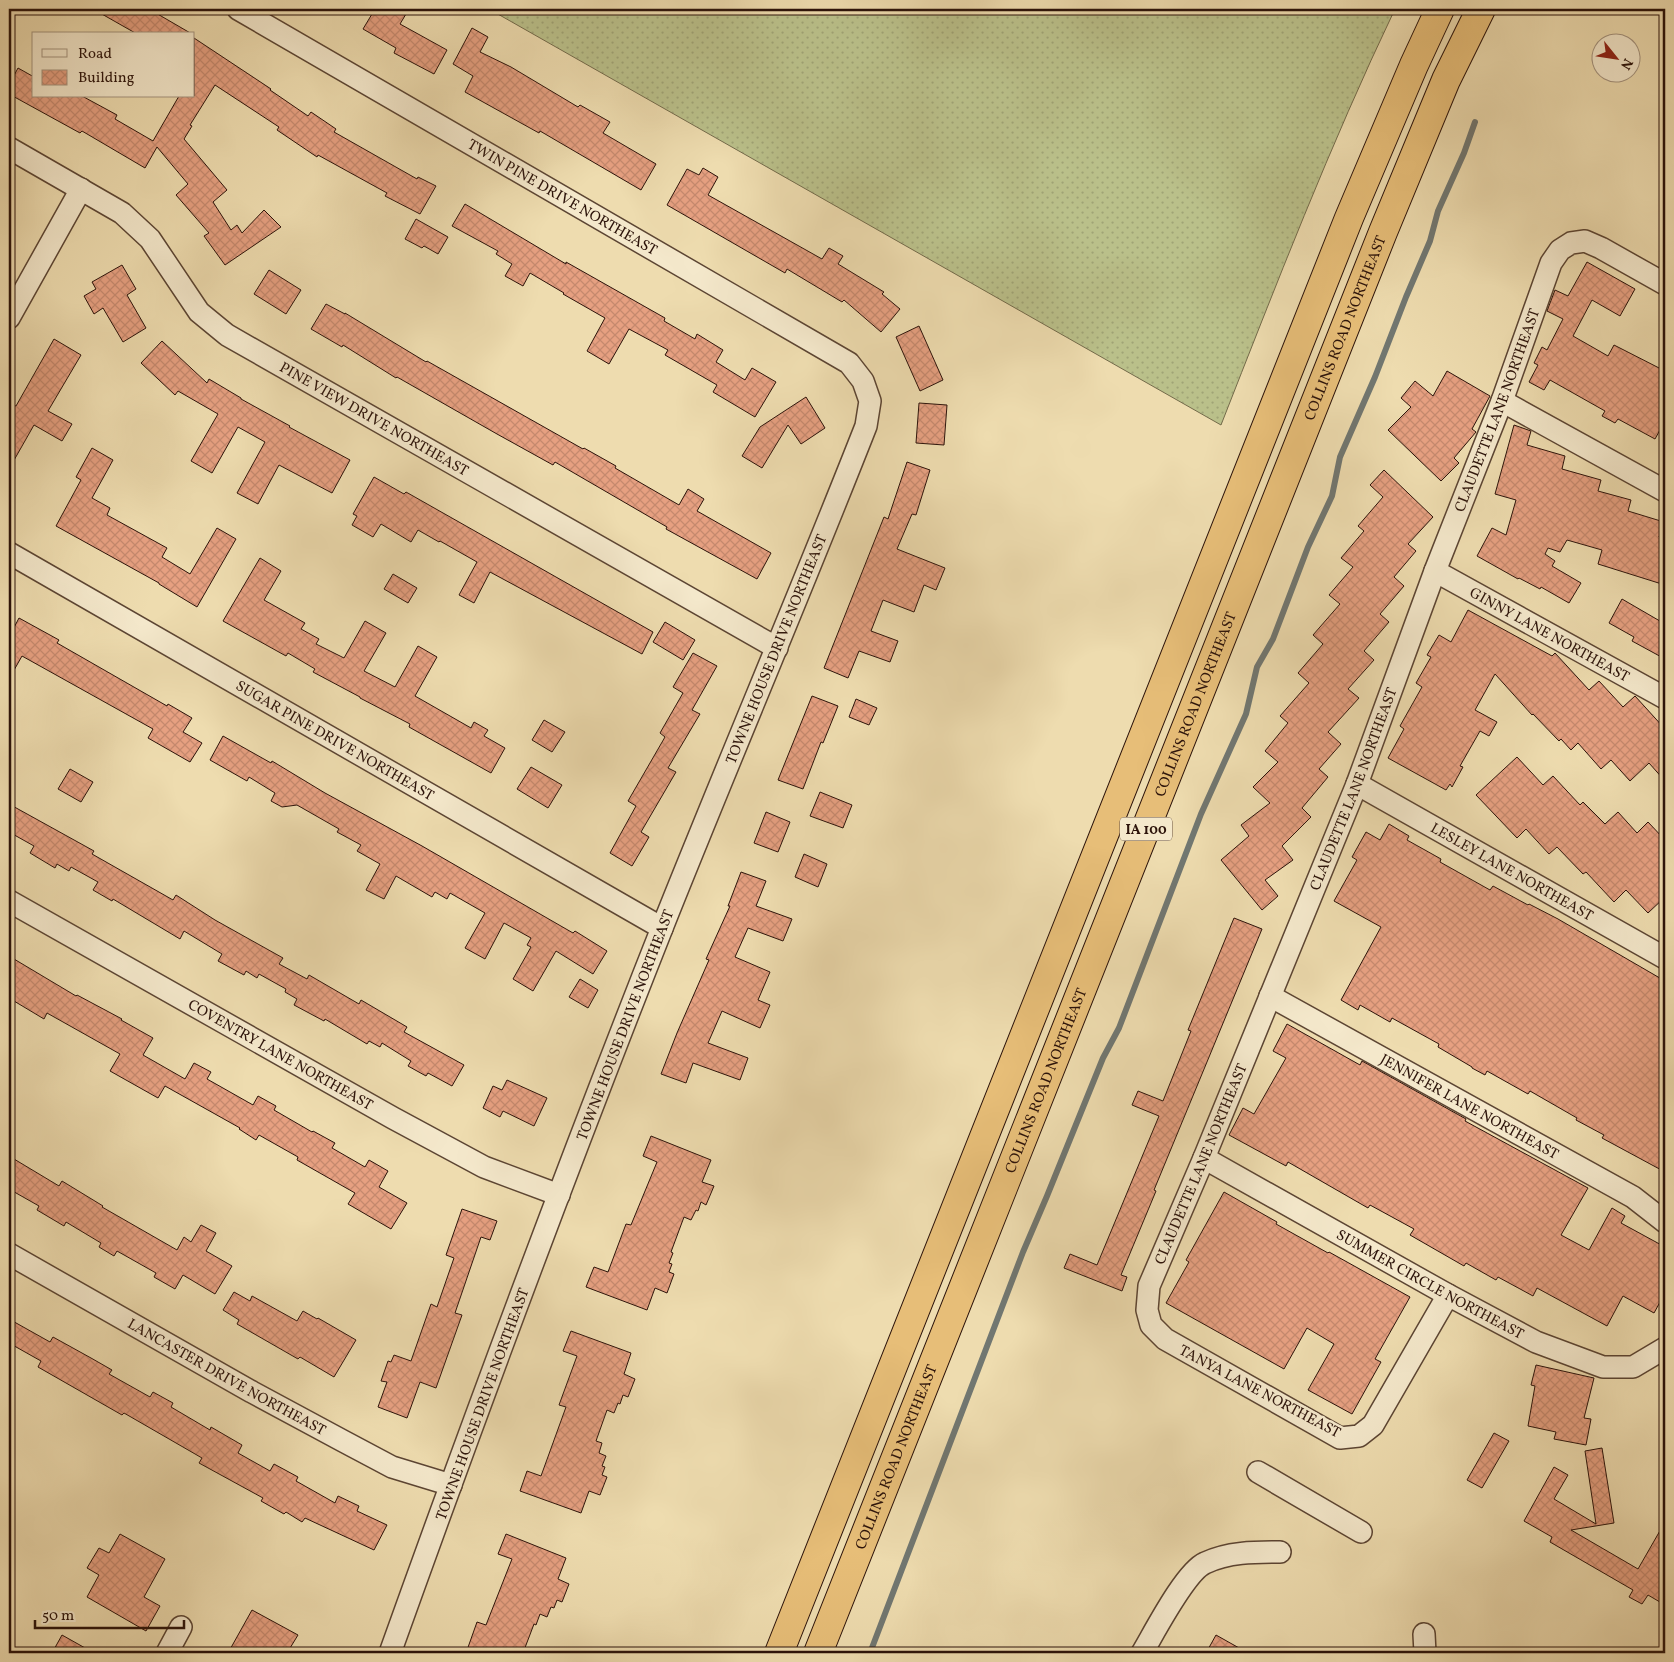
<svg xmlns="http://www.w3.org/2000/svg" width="1674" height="1662" viewBox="0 0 1674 1662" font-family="Vollkorn,serif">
<defs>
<pattern id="grass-dots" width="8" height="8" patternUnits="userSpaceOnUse" patternTransform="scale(1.25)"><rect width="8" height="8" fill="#bac08a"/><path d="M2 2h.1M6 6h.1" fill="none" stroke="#a0a476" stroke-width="1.8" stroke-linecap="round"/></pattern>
<pattern id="building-cross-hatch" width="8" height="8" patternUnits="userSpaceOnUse" patternTransform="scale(1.25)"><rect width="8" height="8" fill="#e6a081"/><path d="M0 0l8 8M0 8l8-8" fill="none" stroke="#c5896e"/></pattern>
</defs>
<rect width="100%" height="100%" fill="#eedcaf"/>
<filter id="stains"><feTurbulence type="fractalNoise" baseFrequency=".004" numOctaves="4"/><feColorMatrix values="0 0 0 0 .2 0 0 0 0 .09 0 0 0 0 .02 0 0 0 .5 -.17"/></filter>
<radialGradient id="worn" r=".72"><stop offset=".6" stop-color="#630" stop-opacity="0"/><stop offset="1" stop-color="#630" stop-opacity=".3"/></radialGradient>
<path fill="url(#grass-dots)" stroke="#736a4a" d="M489,9H1395C1330,145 1276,285 1221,425Z"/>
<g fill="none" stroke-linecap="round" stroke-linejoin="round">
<path stroke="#717771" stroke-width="6" d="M870,1653L1023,1252L1047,1196L1103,1058L1119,1028L1201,814L1246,714L1257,667L1273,639L1308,547L1332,496L1340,457L1375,377L1406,297L1430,241L1438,211L1464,153L1475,122"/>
</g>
<path fill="url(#building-cross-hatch)" stroke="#2c130a" d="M93,9H149L192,34H137Z
M375,9H409L400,24L447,50L434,74L394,53L396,48L363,29Z
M472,28L488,37L480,52L511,67L578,107L580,105L610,122L603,133L656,164L641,190L540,131L539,133L465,92L473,76L453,64Z
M194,38L271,89L270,90L308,116L311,112L336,129L334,132L417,179L418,177L436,186L420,214L385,196L387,193L318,155L317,157L277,130L279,127L215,85L190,125L192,126L184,139L227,190L213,202L231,230L237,225L242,233L264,210L281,227L225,265L204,236L209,233L176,195L188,184L157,147L145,168L82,131L80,133L9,94V85L18,68L34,77V96H82L117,115L115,119L153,141L179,96H194Z
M703,168L718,177L708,195L822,259L829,248L843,256L838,264L884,292L882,294L900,309L881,332L844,300L842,302L787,269L785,273L667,205L687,169L699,175Z
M465,204L566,264V262L665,318L664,321L695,339L697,334L723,350L716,362L745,380L752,368L776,382L755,417L713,392L717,385L665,355L668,350L629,329L609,364L587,351L605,318L563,294L564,293L530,273L523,286L505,276L512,264L496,254L498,251L452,226Z
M416,219L448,237L438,254L424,246L422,248L405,239Z
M1587,262L1635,289L1620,316L1592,300L1573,336L1608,356L1614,345L1665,371V421L1655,439L1618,419L1615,423L1602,416L1605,411L1550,380L1544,390L1529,382L1538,365L1534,363L1542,347L1547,350L1563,319L1547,311L1555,290L1568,296Z
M122,265L136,289L127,295L146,328L123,342L103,308L94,314L84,296L96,289L92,282Z
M269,270L301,290L286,314L254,294Z
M326,304L345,314V313L426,362L427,361L583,449L584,448L616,466L615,468L679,505L688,489L704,499L697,511L771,553L757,579L666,529L667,527L555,462L553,465L497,434L397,377L396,378L343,345L342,347L311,329Z
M919,326L943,380L920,391L896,337Z
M54,339L81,355L48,411L72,424L62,441L34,425L9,469V413L13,405L16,406Z
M162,341L207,383L209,379L241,398V399L290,426L289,427L350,460L332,493L279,465L258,504L237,493L265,442L238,427L212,473L191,461L218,414L178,391L175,395L141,363Z
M1447,371L1490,396L1472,429L1476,432L1454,458L1459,463L1441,481L1388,430L1411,407L1401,398L1415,381L1433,396Z
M806,397L825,428L801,444L788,425L762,468L742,456L760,427Z
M919,403L947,405L944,445L916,443Z
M1514,425L1531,431L1527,445L1565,456L1562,469L1601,480L1598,491L1631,500L1628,511L1664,522L1659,537L1665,538V585L1598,564L1602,550L1567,540L1560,552L1548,548L1545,554L1555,561L1552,566L1581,583L1569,603L1541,587L1540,589L1519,578L1518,579L1477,556L1492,528L1506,535L1516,500L1495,494Z
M92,448L113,460L92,498L110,508L107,515L167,548L162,557L190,574L217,528L236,539L197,607L159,584V583L56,526L81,480L76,477Z
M907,462L930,470L916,515L912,514L897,549L945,568L936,590L924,585L914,612L883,600L871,631L898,641L890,662L859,651L848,678L824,668L884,517L888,519Z
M1384,470L1433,517L1408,544L1416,551L1394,577L1404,586L1380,614L1389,622L1364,651L1374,660L1348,689L1359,698L1328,732L1341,744L1319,769L1328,777L1302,808L1311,817L1282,846L1293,860L1265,880L1278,896L1262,910L1221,860L1249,836L1241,825L1270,803L1253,787L1278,762L1265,751L1288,723L1280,716L1309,683L1298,673L1323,644L1313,635L1340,604L1329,595L1353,567L1341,558L1364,531L1358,526L1383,497L1370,485Z
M374,477L404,494L406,492L653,632L642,654L490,572L474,603L459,595L477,562L440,541L439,542L418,530L411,542L381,524L373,537L352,525L357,516L353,514Z
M260,558L281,571L264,600L305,623L301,629L319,639L316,644L344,658L365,621L386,633L364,671L395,687L418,646L437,657L415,696L471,728L474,722L488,730L484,736L505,748L491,773L409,727L410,724L360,698V697L313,672L315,669L288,653L286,656L223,621Z
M393,574L417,588L408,603L384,589Z
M1622,599L1665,624V659L1632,641L1634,637L1609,623Z
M1468,610L1552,656L1555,653L1589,690L1599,681L1623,707L1635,696L1665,729V781L1649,763L1630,781L1611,760L1601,769L1578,743L1571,750L1561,739L1559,741L1533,714L1532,715L1495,674L1475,710L1497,722L1489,736L1480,731L1460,766L1463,767L1452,787L1450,784L1446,790L1388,758L1404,729L1400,726L1422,687L1416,683L1431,657L1427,655L1439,635L1451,642Z
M19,618L59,640L57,643L167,706L168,704L192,718L183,732L202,743L190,762L148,738L153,729L22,656L9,679V637Z
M665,622L695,640L683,660L653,642Z
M693,653L717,666L692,710L700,714L668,768L676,772L641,832L649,837L632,866L610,853L636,806L628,801L665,737L660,733L683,693L673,687Z
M812,696L838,706L823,743L821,742L803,789L778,780Z
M856,699L877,708L869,725L849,717Z
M544,720L565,732L552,752L532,740Z
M223,736L271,763L272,761L325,793L422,846L573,933L575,931L607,951L593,974L556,951L533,991L513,979L531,947L527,945L531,938L504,923L485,959L465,948L485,913L450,893L447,899L435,892L432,897L396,876L384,899L366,890L380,864L357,851L361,845L337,832L339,829L297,805L282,807L271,801L275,793L249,777L247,781L210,760Z
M1517,757L1543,785L1553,776L1580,805L1583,802L1605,824L1618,812L1637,833L1648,822L1665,840V897L1648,913L1626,890L1614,902L1586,872L1583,874L1557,847L1549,854L1526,829L1517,838L1476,795Z
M531,767L562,785L548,808L517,789Z
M70,769L93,782L81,802L58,789Z
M820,792L852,805L843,828L810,816Z
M9,804L94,851L92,854L173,900L176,895L215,920L283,958L279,964L307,979L309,975L359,1004L361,1000L407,1027L404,1032L464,1065L452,1086L428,1073L426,1076L408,1066L411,1061L382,1043L380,1047L369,1041L367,1044L325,1019L324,1021L294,1005L297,999L285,992L286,989L259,974L257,978L246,971L244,975L218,961L222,954L184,931L180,939L113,899L112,901L93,890L98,882L71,867L69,871L57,864L55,868L30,853L34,846L9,832Z
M766,812L790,822L778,852L754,843Z
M1389,824L1409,836L1407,840L1441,859L1440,862L1490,890L1493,886L1528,905L1529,904L1558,919L1665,981V1172L1602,1138L1604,1135L1576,1120L1577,1118L1530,1091L1528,1094L1487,1071L1485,1075L1472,1068V1067L1438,1047L1439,1044L1392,1018L1390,1022L1360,1005L1358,1010L1341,1000L1381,927L1334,901L1357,860L1352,857L1366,832L1380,840Z
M804,854L827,864L818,887L795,877Z
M741,872L766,881L756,906L792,919L783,941L748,928L735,957L770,972L758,1000L770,1005L760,1028L722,1011L708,1043L748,1058L740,1080L693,1063L686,1083L661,1074L677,1033L709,960L706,959L730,906H728Z
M1234,918L1262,929L1154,1190L1156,1191L1121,1275L1127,1277L1122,1291L1064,1268L1070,1254L1097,1265L1159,1116L1132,1105L1138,1091L1163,1101L1191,1031L1188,1030Z
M14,959L76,996L77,995L122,1019L121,1020L153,1038L143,1055L185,1079L194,1063L211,1072L207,1079L253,1105L258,1096L276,1106L274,1110L312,1132L313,1131L335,1143L332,1148L365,1167L369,1160L388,1171L379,1187L407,1203L391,1229L348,1204L355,1193L297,1160L298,1157L259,1135L256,1140L239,1129L240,1128L165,1086L158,1098L110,1071L120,1054L47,1013L44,1019L9,998V968Z
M580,979L598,990L588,1008L569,997Z
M1287,1024L1360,1065L1362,1061L1466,1119L1465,1121L1588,1188L1561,1235L1589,1250L1612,1208L1625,1216L1621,1223L1665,1247V1293L1654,1313L1623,1296L1607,1326L1537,1288L1533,1296L1498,1277L1496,1280L1466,1263L1464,1266L1410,1235L1414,1229L1370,1205L1368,1208L1288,1162L1286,1166L1229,1135L1243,1108L1254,1114L1286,1058L1273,1051Z
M507,1080L547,1098L534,1126L503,1111L500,1117L483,1108L493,1086L502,1090Z
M651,1136L711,1160L702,1182L714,1186L706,1205L701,1202L698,1211L696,1210L691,1220L684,1217L671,1252L673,1253L669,1263L672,1264L669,1272L674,1274L667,1293L655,1288L647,1310L586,1287L594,1267L608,1272L626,1224L631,1225L657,1162L643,1156Z
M9,1156L59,1186L62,1181L103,1206L102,1207L177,1250L184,1237L191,1242L201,1225L216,1233L206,1251L232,1266L215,1294L183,1275L175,1289L154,1277L156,1273L117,1251L114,1256L99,1247L101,1243L66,1222L64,1226L37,1210L39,1206L9,1189Z
M1224,1192L1277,1222L1276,1224L1328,1253L1329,1252L1410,1297L1375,1359L1381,1362L1352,1414L1308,1390L1334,1344L1307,1328L1284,1369L1166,1303L1189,1262L1186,1260Z
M462,1209L497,1221L490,1240L481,1237L455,1313L462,1315L436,1388L420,1382L407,1418L378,1407L387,1382L381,1381L388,1361L391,1362L394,1355L411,1361L431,1304L437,1307L454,1258L446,1255Z
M234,1292L250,1301L252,1296L297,1321L303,1311L317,1319L318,1318L356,1340L334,1377L300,1357L298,1359L237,1324L239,1320L223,1310Z
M9,1319L50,1342L53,1337L91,1358L112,1370L109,1374L150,1397L153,1392L173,1403L171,1407L210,1430L211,1427L242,1445L238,1453L270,1471L274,1464L298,1477L296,1481L335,1503L338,1496L359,1506L357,1511L387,1525L374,1550L305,1518L302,1522L286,1512L284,1514L261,1501L263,1498L199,1463L202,1458L124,1413L122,1415L38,1367L41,1361L9,1343Z
M571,1331L631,1353L624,1374L635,1379L628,1397L623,1395L620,1404L618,1403L614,1413L607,1410L596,1441L602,1443L599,1453L606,1456L602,1466L605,1467L602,1475L607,1477L600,1495L589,1491L581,1513L520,1491L527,1471L541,1476L566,1407L559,1405L577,1356L563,1351Z
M1536,1365L1594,1378L1584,1418L1591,1419L1586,1445L1554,1439L1556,1432L1528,1426L1535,1386L1531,1385Z
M1494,1433L1509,1441L1482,1488L1467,1480Z
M1602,1448L1614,1523L1571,1530L1638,1569L1665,1522V1605L1648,1595L1642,1604L1629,1597L1633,1590L1550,1542L1552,1537L1524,1521L1554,1467L1568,1475L1554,1499L1596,1524L1585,1451Z
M120,1534L165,1559L144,1597L160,1606L146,1631L87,1597L99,1575L87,1568L99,1548L109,1553Z
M506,1534L566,1558L558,1579L569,1584L562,1602L557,1600L554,1608L551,1607L547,1617L540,1614L536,1625L534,1624L523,1653H466L477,1622L486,1625L512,1559L498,1554Z
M252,1610L298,1635L287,1653H228Z
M62,1635L94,1653H52Z
M1216,1635L1248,1653H1206Z"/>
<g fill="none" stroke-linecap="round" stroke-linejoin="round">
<g stroke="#5c4533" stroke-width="24">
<g id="minor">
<path id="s1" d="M238,9L849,363L863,381L870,401L866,426C800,594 729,760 662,928C567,1168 477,1410 390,1653"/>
<path id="s2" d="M9,148L122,213L150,239L199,312L227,335L777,648"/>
<path d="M9,318L81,189"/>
<path d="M1502,401L1665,491"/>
<path id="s3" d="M9,553L662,928"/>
<path id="s4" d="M1435,571L1665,698"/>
<path id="s5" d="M1357,784L1665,958"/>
<path id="s6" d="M9,901L393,1118L484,1167L559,1195"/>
<path id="s7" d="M1270,996L1633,1197L1665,1222"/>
<path id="s8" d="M1204,1158L1448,1295L1536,1342L1603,1367H1633L1665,1348"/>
<path id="s9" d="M9,1254L252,1392L343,1441L392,1467L451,1485"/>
<path id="s10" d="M1448,1295L1373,1425L1359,1436L1340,1438L1165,1339L1151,1325L1147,1310L1149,1286L1204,1158L1357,784L1435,571L1502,401L1551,263L1560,250L1571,243L1585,241L1601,248L1665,284"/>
<path d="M1258,1472L1361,1532"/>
<path d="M1424,1634L1425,1653"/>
<path d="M167,1653L181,1627"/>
<path d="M1142,1653C1154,1633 1185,1572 1205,1563C1228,1552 1254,1552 1280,1552"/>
</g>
</g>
<g stroke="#2c130a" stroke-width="30">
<g id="highway">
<path d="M779,1653L1349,218L1414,65L1440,9"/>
<path id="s11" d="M818,1653L1383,232L1446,80L1481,9"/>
</g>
</g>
<use href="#minor" stroke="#f4e8cb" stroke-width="21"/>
<use href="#highway" stroke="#e7be78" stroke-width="28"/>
</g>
<g text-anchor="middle" stroke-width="5" stroke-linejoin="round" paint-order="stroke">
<rect fill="#f4e8cb" stroke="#685344" stroke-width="1" x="1120" y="817.5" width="52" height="23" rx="4"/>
<g font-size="14" font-weight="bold" fill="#2c130a">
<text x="1146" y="834">IA 100</text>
</g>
<g font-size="15" fill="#2c130a" stroke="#f4e8cb">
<text dy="5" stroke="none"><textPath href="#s1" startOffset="375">TWIN PINE DRIVE NORTHEAST</textPath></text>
<text dy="5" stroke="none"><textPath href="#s11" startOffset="1426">COLLINS ROAD NORTHEAST</textPath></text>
<text dy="5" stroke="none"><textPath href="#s10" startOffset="1390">CLAUDETTE LANE NORTHEAST</textPath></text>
<text dy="5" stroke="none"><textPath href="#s2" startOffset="462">PINE VIEW DRIVE NORTHEAST</textPath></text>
<text dy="5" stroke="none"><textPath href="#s4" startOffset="131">GINNY LANE NORTHEAST</textPath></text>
<text transform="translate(776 649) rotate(-68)" y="5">TOWNE HOUSE DRIVE NORTHEAST</text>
<text dy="5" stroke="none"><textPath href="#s11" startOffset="1021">COLLINS ROAD NORTHEAST</textPath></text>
<text dy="5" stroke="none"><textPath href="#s3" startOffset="376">SUGAR PINE DRIVE NORTHEAST</textPath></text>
<text dy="5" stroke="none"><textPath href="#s10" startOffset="985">CLAUDETTE LANE NORTHEAST</textPath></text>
<text dy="5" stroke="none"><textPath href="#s5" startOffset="178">LESLEY LANE NORTHEAST</textPath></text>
<text transform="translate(625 1025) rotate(-69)" y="5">TOWNE HOUSE DRIVE NORTHEAST</text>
<text dy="5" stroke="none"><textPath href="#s6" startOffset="312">COVENTRY LANE NORTHEAST</textPath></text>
<text dy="5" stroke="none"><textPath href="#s11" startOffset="616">COLLINS ROAD NORTHEAST</textPath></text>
<text dy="5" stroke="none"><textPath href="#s7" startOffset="228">JENNIFER LANE NORTHEAST</textPath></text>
<text dy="5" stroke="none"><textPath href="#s10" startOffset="580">CLAUDETTE LANE NORTHEAST</textPath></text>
<text dy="5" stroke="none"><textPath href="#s8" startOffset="259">SUMMER CIRCLE NORTHEAST</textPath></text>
<text dy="5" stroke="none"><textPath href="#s9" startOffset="250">LANCASTER DRIVE NORTHEAST</textPath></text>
<text transform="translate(1260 1391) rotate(28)" y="5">TANYA LANE NORTHEAST</text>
<text transform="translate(482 1404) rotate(-70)" y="5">TOWNE HOUSE DRIVE NORTHEAST</text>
<text dy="5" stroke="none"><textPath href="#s11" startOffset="211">COLLINS ROAD NORTHEAST</textPath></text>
</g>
</g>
<rect width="1674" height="1662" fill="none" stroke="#eedcaf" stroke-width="30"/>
<rect x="10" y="10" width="1654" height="1642" fill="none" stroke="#2c130a" stroke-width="2.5"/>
<rect x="15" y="15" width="1644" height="1632" fill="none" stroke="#2c130a"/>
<rect x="32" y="32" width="162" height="65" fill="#f4e8cb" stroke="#a4937e"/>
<rect x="42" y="49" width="25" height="8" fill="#f4e8cb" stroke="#a4937e"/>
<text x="78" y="58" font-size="15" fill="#2c130a">Road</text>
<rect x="42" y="70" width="25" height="15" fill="url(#building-cross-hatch)" stroke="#a4937e"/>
<text x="78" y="82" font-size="15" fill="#2c130a">Building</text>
<g transform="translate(1616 58) rotate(120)"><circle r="24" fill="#f4e8cb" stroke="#a4937e"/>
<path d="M0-4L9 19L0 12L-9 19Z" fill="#8f2418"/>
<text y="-8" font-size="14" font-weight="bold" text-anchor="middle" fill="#2c130a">N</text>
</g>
<path d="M35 1620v8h149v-8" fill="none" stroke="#2c130a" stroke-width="2.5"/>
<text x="42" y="1620" font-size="15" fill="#2c130a" stroke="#f4e8cb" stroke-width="4" paint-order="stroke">50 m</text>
<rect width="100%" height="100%" filter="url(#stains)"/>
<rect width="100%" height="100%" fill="url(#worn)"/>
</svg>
